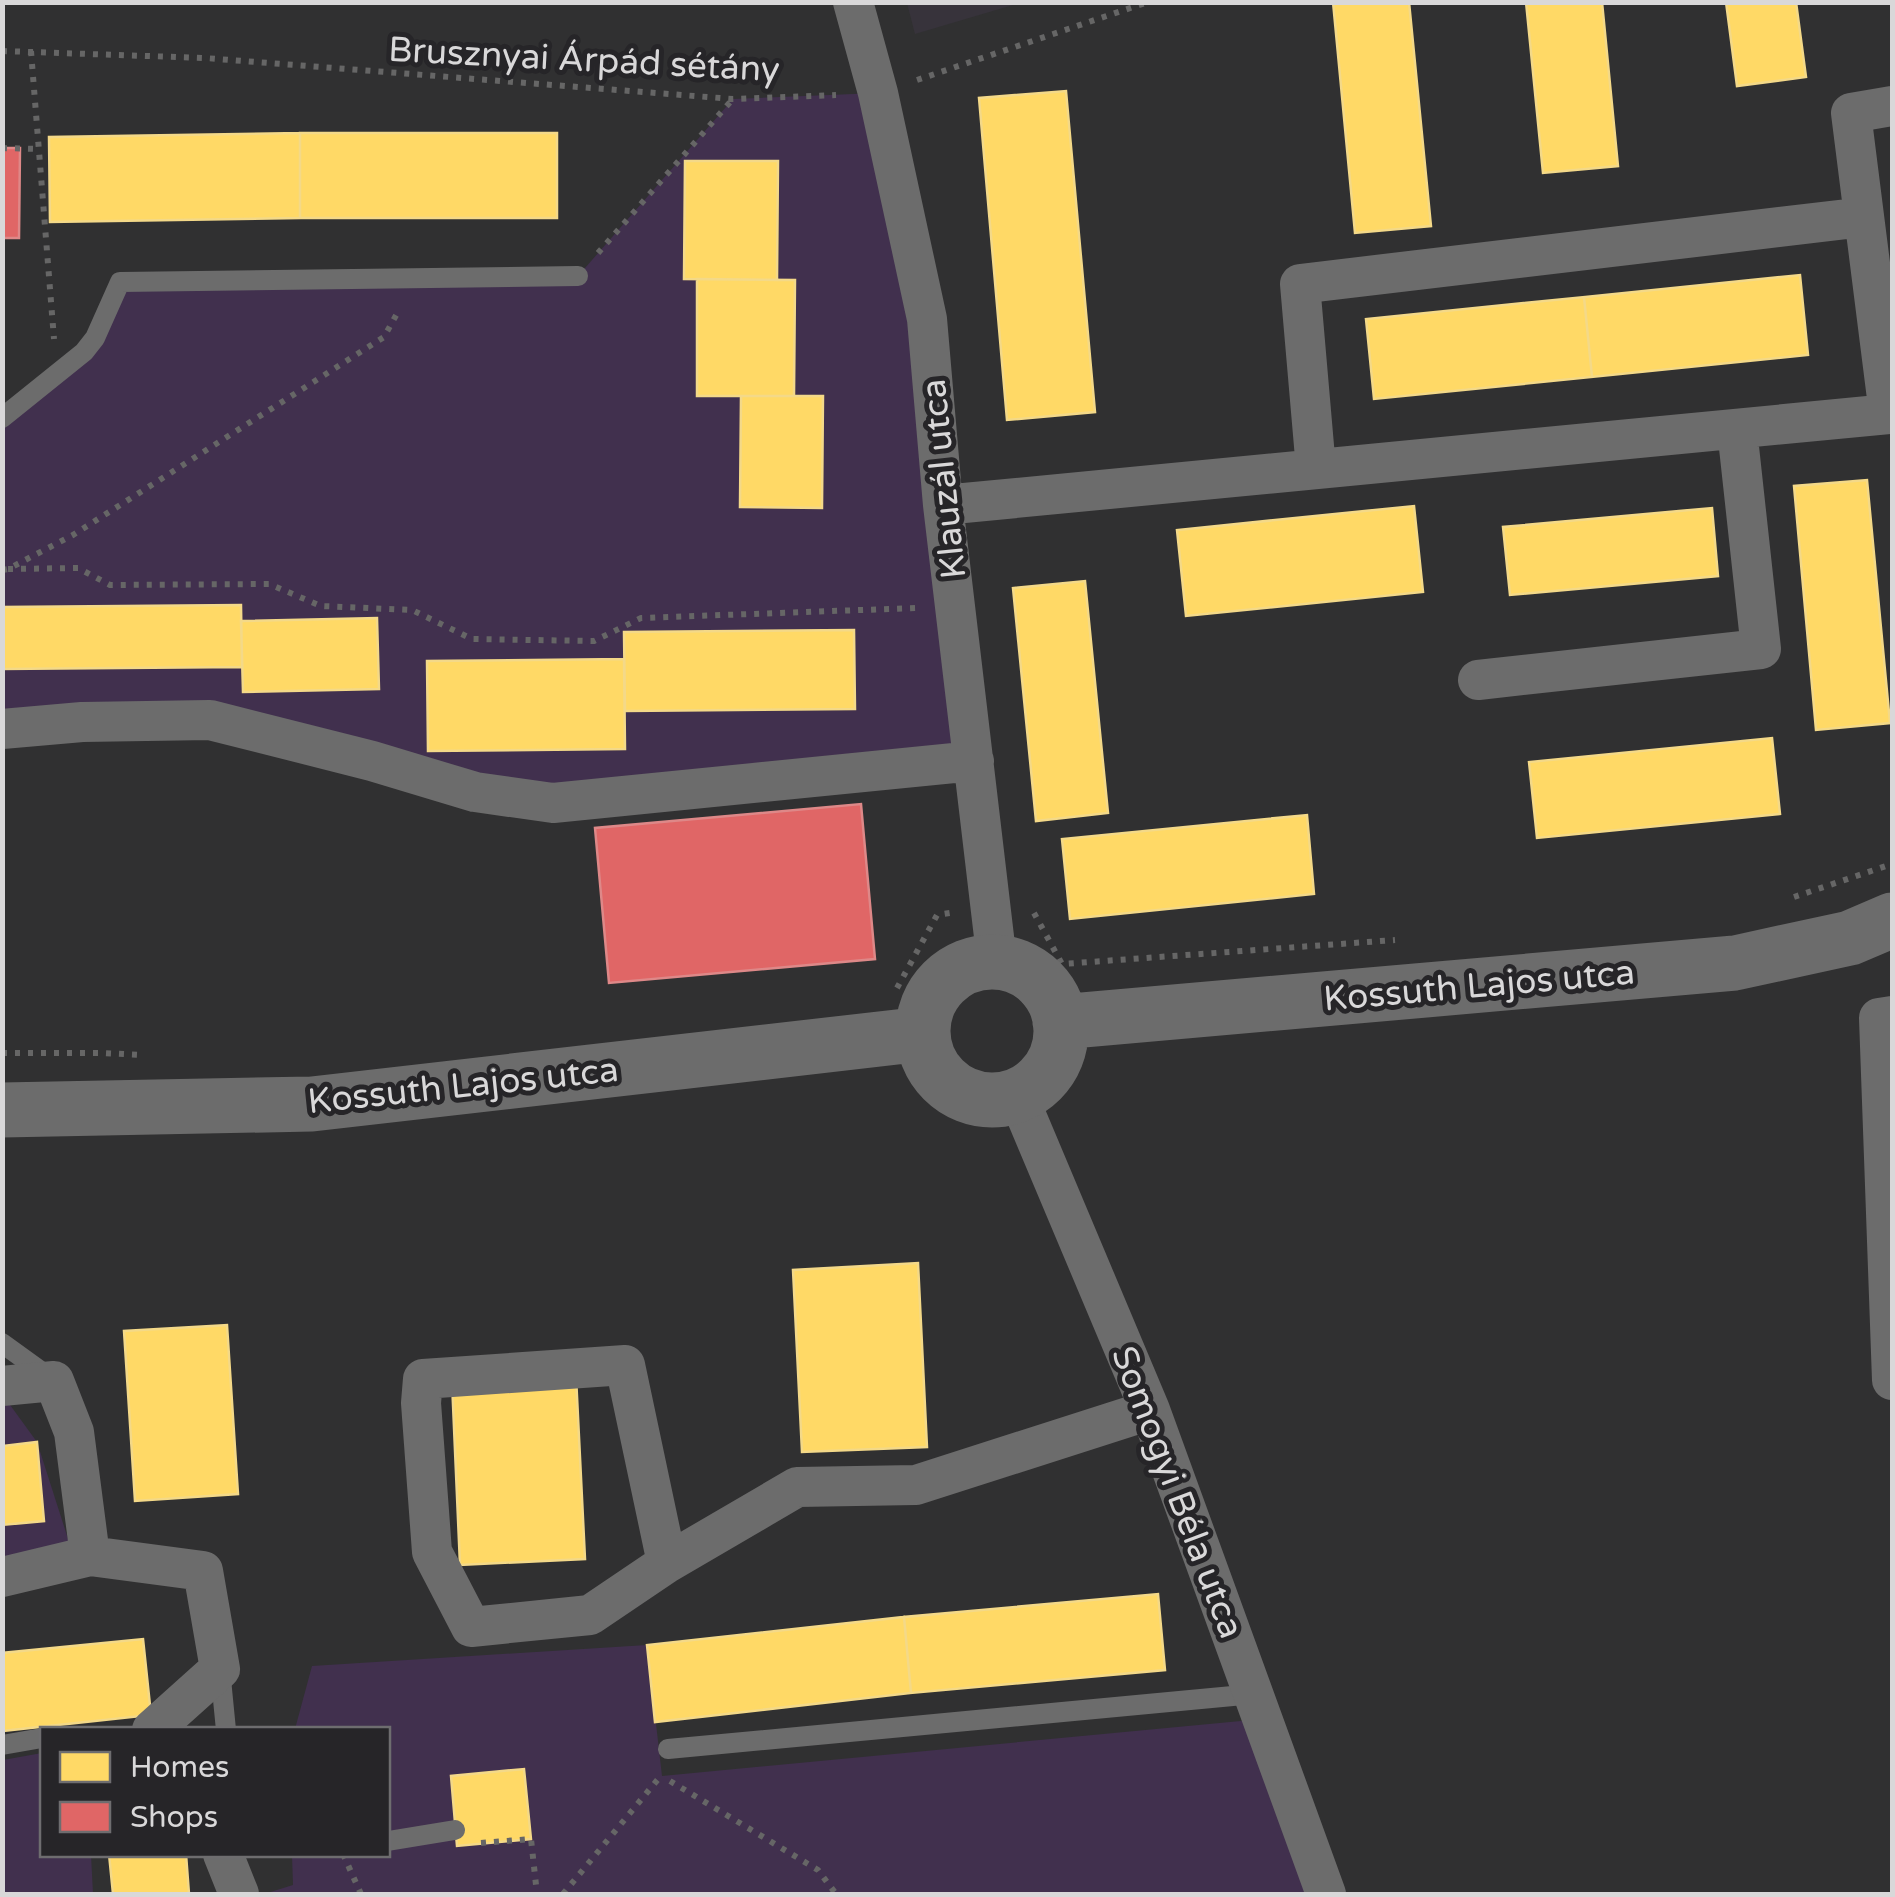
<svg xmlns="http://www.w3.org/2000/svg" width="1895" height="1897" viewBox="0 0 1895 1897" font-family="'Varela Round',sans-serif">
<rect width="100%" height="100%" fill="#303031"/>
<path fill="#37333b" d="M907,3V2L1020,3L915,34Z"/>
<path fill="#41304e" d="M878,93L974,761L553,803L210,720L3,729V418L84,352L120,282L578,276L733,99Z
M2,1398H5L37,1442L70,1545L3,1566Z
M647,1645L662,1776L1262,1719L1326,1894H264L293,1885L292,1855L388,1854V1730L295,1729L312,1666Z
M42,1753V1854L91,1855L93,1894H3V1760Z"/>
<path fill="#ffd966" stroke="#f4d988" stroke-width="2.5" d="M1333,2H1409L1431,226L1355,233Z
M1526,2H1602L1618,166L1543,173Z
M1726,2H1796L1806,77L1737,86Z
M1066,91L1095,412L1007,420L979,98Z
M300,133V218L50,222L49,137Z
M300,133H557V218H300Z
M685,161H778L777,280L684,279Z
M1800,275L1808,355L1592,377L1584,297Z
M697,279L795,280L794,396H697Z
M1584,297L1592,377L1374,399L1366,319Z
M741,396H823L822,508L740,507Z
M1867,480L1890,723L1816,730L1794,486Z
M1414,506L1423,592L1186,616L1177,530Z
M1712,508L1718,576L1510,595L1503,527Z
M1085,581L1108,813L1036,821L1013,588Z
M241,605L242,667L2,669V607Z
M377,618L379,689L243,692L241,621Z
M854,630L855,709L625,711L624,632Z
M624,659L625,749L428,751L427,661Z
M1772,738L1780,814L1537,838L1529,762Z
M1307,815L1314,894L1070,919L1062,839Z
M918,1263L927,1447L802,1452L793,1270Z
M227,1325L238,1494L135,1501L124,1331Z
M576,1376L585,1559L460,1565L452,1382Z
M37,1442L44,1521L2,1525V1446Z
M1158,1594L1165,1670L911,1693L904,1617Z
M904,1617L911,1693L655,1722L647,1645Z
M143,1639L151,1715L2,1731V1653Z
M524,1769L531,1839L457,1846L451,1776Z
M109,1854H186L189,1894H113Z"/>
<path fill="#e06666" stroke="#de8888" stroke-width="2.5" d="M2,148H20L19,238H2Z
M861,804L875,959L609,983L595,828Z"/>
<g fill="none" stroke-linecap="round" stroke-linejoin="round">
<path stroke="#666" stroke-width="6" stroke-dasharray="5 8" stroke-linecap="butt" d="M2,51L205,58L733,99L836,95
M31,51L54,339
M917,80L1148,2
M2,148L39,149
M598,253L732,100
M8,569L78,568L110,585L269,584L321,606L412,610L472,639L594,641L641,618L916,608
M2,570L8,569L73,535L384,337L399,310
M1794,897L1892,864
M1034,913L1062,964L1395,940
M897,988L937,915L950,913
M2,1053H103L142,1055
M670,1781L818,1870L836,1894
M481,1843L531,1839L537,1894
M343,1854L361,1894
M563,1894L659,1778"/>
<path stroke="#6c6c6c" stroke-width="20" d="M2,418L84,352L95,338L120,282L578,276
M2,1343L49,1377
M220,1669L226,1730
M2,1745L42,1738
M668,1749L1254,1694
M388,1841L455,1830"/>
<path stroke="#6c6c6c" stroke-width="40" d="M853,2L878,93L927,319L943,505L997,962
M1316,469L1300,284L1864,217
M943,505L1889,414L1851,113L1892,106
M1478,680L1761,649L1737,429
M2,729L82,722L210,720L372,761L475,792L553,803L974,761
M1892,1016L1879,1018L1892,1380
M1020,1094L1025,1113L1150,1410L1326,1894
M2,1386L54,1381L74,1432L90,1556
M667,1563L590,1615L471,1627L432,1552L421,1403L423,1379L625,1365L667,1563L797,1487L916,1485L1150,1410
M2,1577L90,1556L203,1571L220,1669L152,1730
M223,1854L239,1894"/>
<path stroke="#6c6c6c" stroke-width="55" d="M923 1031a69 69 0 1 1 138 0a69 69 0 1 1-138 0Z
M1060,1022L1735,963L1850,938L1892,920
M2,1110L312,1104L923,1034"/>
</g>
<g text-anchor="middle" stroke-width="10" stroke-linejoin="round" paint-order="stroke">
<g font-size="35" fill="#d9d8d9" stroke="#262528">
<text transform="translate(584 59) rotate(3)" y="12">Brusznyai Árpád sétány</text>
<text transform="translate(943 479) rotate(-96)" y="12">Klauzál utca</text>
<text transform="translate(1479 985) rotate(-5)" y="12">Kossuth Lajos utca</text>
<text transform="translate(463 1085) rotate(-6)" y="12">Kossuth Lajos utca</text>
<text transform="translate(1178 1492) rotate(69)" y="12">Somogyi Béla utca</text>
</g>
</g>
<rect width="1895" height="1897" fill="none" stroke="#d9d8d9" stroke-width="10"/>
<rect x="40" y="1727" width="350" height="130" fill="#262528" stroke="#6e6d6f" stroke-width="2.5"/>
<rect x="60" y="1752" width="50" height="30" fill="#ffd966" stroke="#6e6d6f" stroke-width="2.5"/>
<text x="130" y="1777" font-size="30" fill="#d9d8d9">Homes</text>
<rect x="60" y="1802" width="50" height="30" fill="#e06666" stroke="#6e6d6f" stroke-width="2.5"/>
<text x="130" y="1827" font-size="30" fill="#d9d8d9">Shops</text>
</svg>
